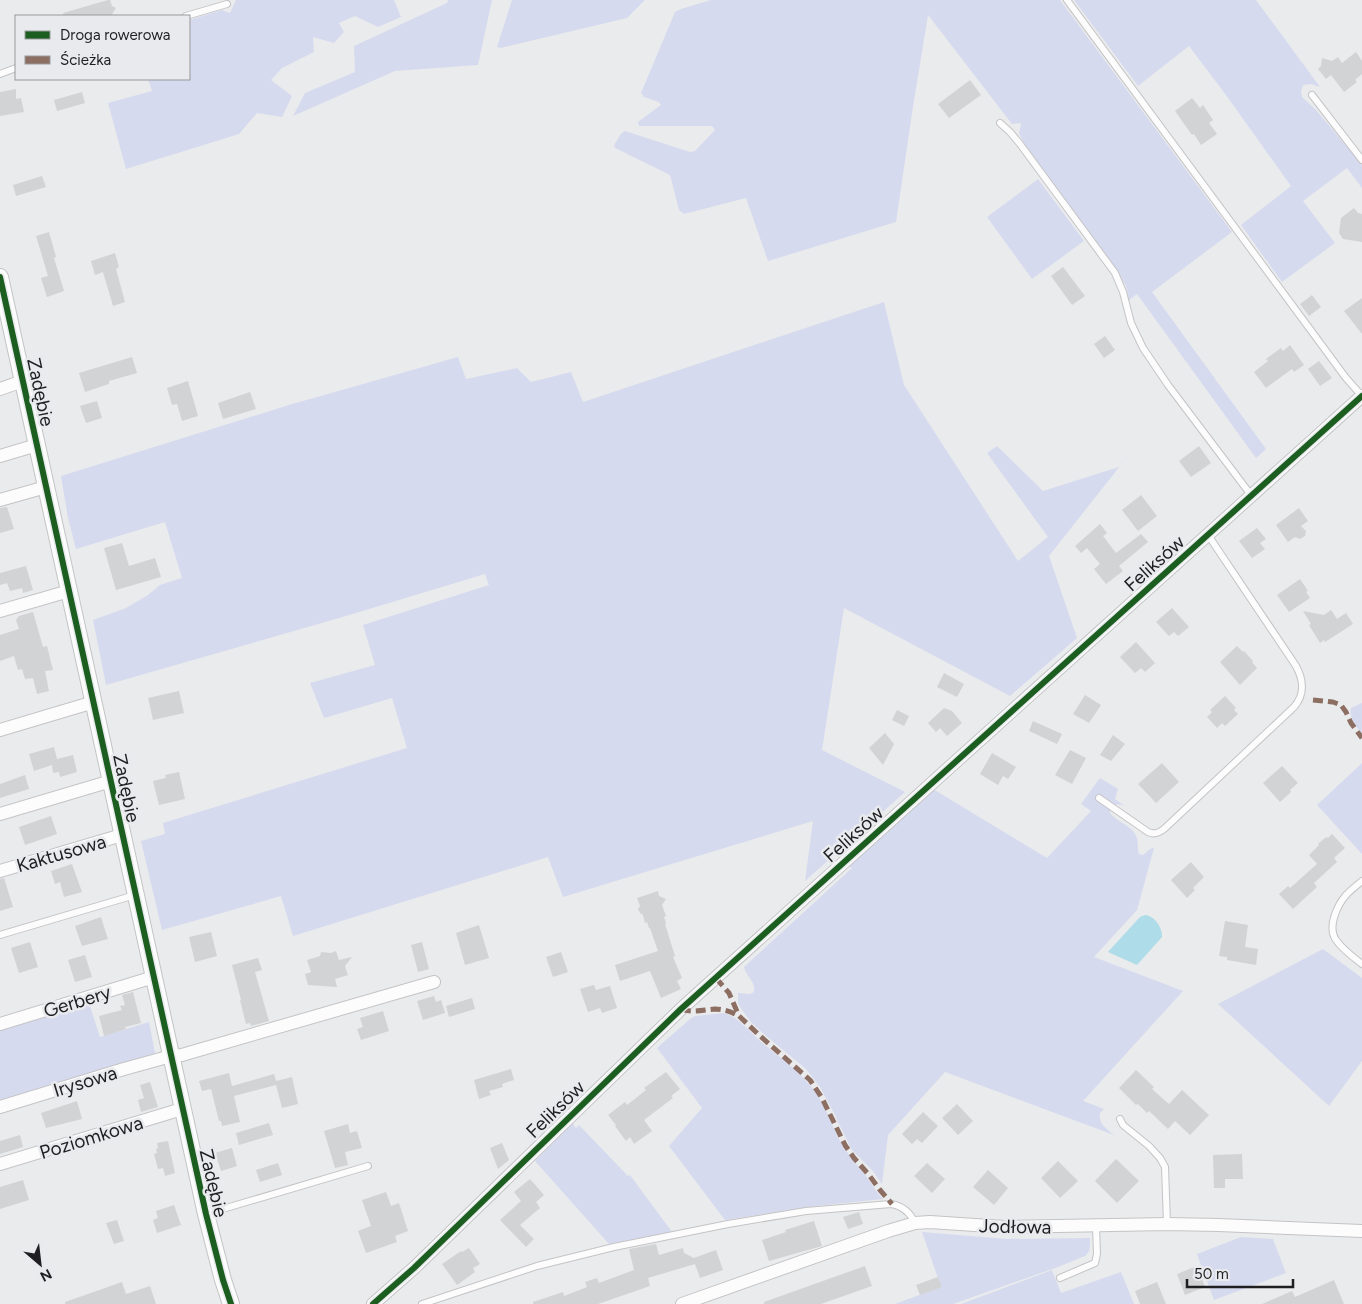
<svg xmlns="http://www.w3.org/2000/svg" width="1362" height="1304" viewBox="0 0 1362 1304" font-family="Figtree,sans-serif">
<rect width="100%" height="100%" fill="#eaebec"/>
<path fill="#d6daef" d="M236,0H394L401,17L378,27L355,16L339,23L344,32L334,43L313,37L314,52L282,68L271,80L292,96L282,117L257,113L239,134L126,169L108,103L152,91L148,79H189V20L222,10L230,13Z
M448,0H492L478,65L395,71L293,116L305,93L355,72L354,46L447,3Z
M512,0H645L627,18L501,48L497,47Z
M711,0H1060L1232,232L1152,292L1266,449L1256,458L1137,294L1129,300L1126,286L1115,268L1024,144L1019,133L1021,125L1020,123L1012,124L928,15L912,113L896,222L768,261L746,198L684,214L679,210L670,175L615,148L614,145L621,134L625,131L690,152L695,151L715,130L712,126H639L638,122L661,105L659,102L644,97L641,93L675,12L681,9Z
M1074,0H1256L1320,87L1311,84L1303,85L1301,92L1302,97L1316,110L1362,165V188L1347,168L1303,201L1335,243L1282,282L1241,225L1291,186L1226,95L1189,46L1138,86Z
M1038,179L1084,241L1032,279L987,217Z
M884,302L904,385L1018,561L1048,537L987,453L997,446L1043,491L1119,467L1146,433L1049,556L1077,638L1010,696L844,608L822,750L905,792L805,881L813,821L563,897L548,857L293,936L281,896L162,930L141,841L165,834L163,823L407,748L392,698L324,718L310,683L375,665L363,625L489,585L485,574L346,616L106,685L93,620L126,608L148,595L160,585L182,578L165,522L76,549L68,518L61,476L289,405L458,357L466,379L517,368L531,382L571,372L583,402Z
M1362,703V734C1356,726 1349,719 1351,708Z
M1362,763V854L1317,805Z
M1100,778L1118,789L1115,799L1125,806C1119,804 1116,803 1111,808L1110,813C1117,822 1129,824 1135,834C1139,840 1137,848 1139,854L1143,855L1150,849L1154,848L1137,910L1094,957L1183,991L1083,1101L1104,1109L1100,1113C1098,1124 1107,1129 1114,1135L945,1072L888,1135L882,1184L873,1171L852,1150L838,1122L835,1115L820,1087L806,1069L765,1035L751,1022L742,1010L738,1003V993L750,994L754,992C756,982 746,976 744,967L852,868L848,866L933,789L1047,858L1091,811L1081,804Z
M1323,949L1362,978V1061L1329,1106L1218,1004Z
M88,1000L100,1037L149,1022L155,1053L145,1058L0,1102V1028Z
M724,1013C740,1018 749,1031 760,1041C779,1057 799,1070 814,1090C825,1105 831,1124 840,1141C847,1154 856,1163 865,1175C872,1183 876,1192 883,1199L816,1206L725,1220L669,1146L702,1108L657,1048L690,1019L695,1016Z
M572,1123L576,1128L579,1125L628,1176L630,1175L672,1232L609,1244L535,1161Z
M922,1232L1007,1239L1090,1238V1245L1089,1251L1085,1256L1080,1258L1058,1267L953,1304H895L941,1287Z
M1241,1237L1273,1239L1286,1273L1214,1300L1197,1254Z
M1052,1270L1061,1293L1121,1272L1134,1304H961Z"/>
<path fill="#aedce8" d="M1145,915C1155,916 1162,927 1162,937L1137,965L1108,952L1140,917Z"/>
<path fill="#d2d3d4" d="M108,0H110L112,6L116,8L111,16H64L63,13Z
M1356,52L1362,61V74L1355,80L1357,82L1344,92L1331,75L1326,79L1318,69L1321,66L1322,58L1332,61L1338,57L1342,63Z
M970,80L981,95L949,118L938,104Z
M16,89V99L21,98L24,112L0,116V92Z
M82,92L85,103L57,111L54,100Z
M1192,98L1200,108L1203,105L1213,120L1209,123L1217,134L1201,145L1194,134L1192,135L1175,111Z
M42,176L46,187L16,196L13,185Z
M1354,208L1358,213L1362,214V242L1343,239L1339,233L1341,218Z
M49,232L56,257L54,258L64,291L47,297L41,278L48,276L36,236Z
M115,253L119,267L116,269L125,302L113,306L103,272L95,275L91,261Z
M1063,267L1085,296L1072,305L1051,276Z
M1312,295L1321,307L1309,316L1300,304Z
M1362,298V334L1344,311Z
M1105,336L1115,350L1104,358L1094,344Z
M1290,345L1304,365L1294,372L1292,369L1266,388L1254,372L1268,361L1266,359L1281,348L1283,351Z
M132,357L137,373L109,381V384L85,392L79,373Z
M1319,361L1332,378L1320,386L1308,369Z
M188,381L198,416L182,421L177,404L172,405L167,388Z
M250,392L256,409L223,419L218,403Z
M97,401L102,418L86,423L80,406Z
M1199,446L1211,463L1191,477L1179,461Z
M1141,495L1157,516L1138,531L1122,510Z
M7,507L14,529L0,533V508Z
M1299,508L1308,521L1301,526L1306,531L1305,536L1300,539L1295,537L1288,542L1276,525Z
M1100,524L1107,533L1103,536L1116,553L1141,534L1148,542L1119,566L1123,571L1106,584L1094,569L1100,564L1087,548L1081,553L1075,546Z
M1257,528L1266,539L1260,543L1265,549L1252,558L1239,541Z
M122,543L129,566L155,558L161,577L116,590L104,548Z
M26,566L33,590L23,593L22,588L10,591L7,583L0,585V573Z
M1300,579L1308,591L1306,592L1310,598L1289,612L1277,595Z
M1172,608L1189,627L1178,636L1174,632L1169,636L1156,622Z
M1331,610L1337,619L1346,613L1353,624L1325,642L1324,640L1320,643L1309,625L1311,624L1303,611L1324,615Z
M33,612L43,647L47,646L53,670L45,671L49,691L37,694L33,678L25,679L22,669L18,670L14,656L0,661V635L19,629L16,620L19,616Z
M1136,642L1155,663L1145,672L1141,668L1135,673L1120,657Z
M1237,646L1243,652L1244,651L1253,661L1252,662L1257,668L1240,685L1220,662Z
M944,673L964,684L957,697L937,687Z
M179,691L184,713L153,720L148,698Z
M1085,695L1101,705L1089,723L1073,714Z
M1225,696L1236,708L1234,710L1238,714L1225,726L1222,723L1217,728L1207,717L1212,712L1210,710Z
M944,708L952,711L962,723L947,736L940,728L936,732L928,723Z
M897,710L909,716L904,726L892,720Z
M1033,721L1062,734L1057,744L1029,731Z
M885,733L894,744L883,765L869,748Z
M1113,735L1125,744L1111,761L1100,755Z
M54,747L57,759L73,755L77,772L60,777L59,772L53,773L52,765L34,771L29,754Z
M1070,750L1086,758L1072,784L1055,775Z
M992,753L1016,767L1008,779L1003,776L998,785L980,774Z
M1162,763L1179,782L1156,803L1138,784Z
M1282,766L1298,783L1290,790L1291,792L1280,802L1263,783Z
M179,772L185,799L159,805L153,781L166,778L165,775Z
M25,775L29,789L0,798V784Z
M51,816L57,834L25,845L19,827Z
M1332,834L1345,848L1334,858L1337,862L1314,883L1317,887L1293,909L1279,894L1288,886L1290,888L1317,864L1309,855L1319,845L1318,844L1326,837L1328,838Z
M1191,862L1204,877L1193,888L1195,890L1187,898L1171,880Z
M72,864L82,892L64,897L60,882L55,884L51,871Z
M4,878L13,907L0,911V879Z
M658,891L659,896L666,899L662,905L666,916L664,917L666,923L665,924L675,956L673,957L682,978L677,981L681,989L661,998L650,971L620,981L615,965L658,951L650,928H649L647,922L645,923L643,915L640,913L638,909L640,906L637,898Z
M101,917L108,939L82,946L75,926Z
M1225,921L1248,925L1245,947L1258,949L1256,965L1227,960V957L1219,956Z
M479,925L489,958L465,965L456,933Z
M211,932L217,956L195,962L189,937Z
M30,942L38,967L19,973L11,948Z
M422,942L429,969L418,972L411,945Z
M336,951L339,960L352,957L345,966L348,975L335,979L337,987L308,985L305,974L311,972L307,960L320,956L321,952L331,953Z
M561,952L568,972L553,977L546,957Z
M85,955L92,977L75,982L68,960Z
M258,958L262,970L255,972L269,1021L251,1026L250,1023L246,1024L240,1000H241L232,965Z
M594,985L596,990L610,986L617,1008L602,1013L600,1008L588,1012L580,989Z
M133,992L141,1023L125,1027L126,1029L104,1036L99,1016L122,1010L120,1006L125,1005L122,995Z
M434,996L436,1002L441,1000L445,1013L423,1020L417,1001Z
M472,998L475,1009L449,1017L446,1006Z
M383,1011L389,1031L361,1040L357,1029L363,1027L360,1018Z
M511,1069L514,1080L502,1084L503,1087L489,1091L491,1095L479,1099L474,1080Z
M1136,1070L1154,1087L1152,1089L1169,1104L1182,1090L1209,1115L1190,1135L1175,1121L1168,1129L1149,1111L1147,1113L1138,1104L1136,1105L1119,1088Z
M666,1072L680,1089L671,1096L673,1098L644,1120L652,1131L634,1144L630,1137L626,1141L615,1126L616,1125L608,1115L625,1102L627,1105L646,1090L644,1088Z
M229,1073L232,1086L274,1074L276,1081L292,1077L298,1104L282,1108L276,1085L234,1096L240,1122L222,1126L221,1121H219L211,1089L202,1091L199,1081Z
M150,1082L158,1107L141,1112L138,1100L144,1098L140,1085Z
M77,1101L82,1119L46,1128L41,1113Z
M957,1104L973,1121L958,1135L942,1118Z
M923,1112L938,1126L922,1143L917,1139L912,1144L902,1134Z
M269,1123L273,1135L239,1145L236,1133Z
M348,1124L350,1133L357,1131L362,1148L345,1152L348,1165L335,1168L324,1131Z
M20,1135L23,1147L0,1154V1141Z
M168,1141L175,1173L165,1176L163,1168L158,1169L154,1154L157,1153L156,1149L158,1148L157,1143Z
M502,1143L509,1160L498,1169L490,1148Z
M232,1148L237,1166L221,1171L215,1153Z
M1242,1154L1243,1179H1225V1188H1214L1213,1155Z
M1116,1159L1139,1181L1117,1203L1095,1181Z
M1058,1161L1078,1181L1060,1198L1041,1178Z
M278,1163L282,1175L260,1182L256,1170Z
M927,1163L945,1179L932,1193L914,1176Z
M988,1170L1008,1188L994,1205L973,1187Z
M530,1179L544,1195L536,1202L540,1208L520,1225L534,1239L526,1247L500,1220L521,1201L514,1192Z
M23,1180L29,1200L0,1209V1187Z
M386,1192L391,1206L399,1203L408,1231L395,1236L397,1242L366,1253L358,1231L371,1226L362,1200Z
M174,1205L181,1225L157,1233L153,1220L158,1218L156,1211Z
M859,1212L863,1224L848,1229L843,1217Z
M117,1220L124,1241L114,1244L106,1223Z
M814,1221L822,1246L769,1261L762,1240L786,1232L785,1230Z
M656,1244L659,1255L683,1248L684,1253L694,1258L716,1250L723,1270L700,1278L695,1264L648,1278L650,1286L598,1304H533V1302L563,1292L564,1296L587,1287L585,1282L597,1278L599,1283L634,1270L629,1249Z
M469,1248L480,1264L473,1268L475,1272L457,1285L442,1264L461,1251L462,1252Z
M865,1266L872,1286L821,1304H764V1302Z
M1197,1266L1205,1287L1185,1295L1177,1274Z
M938,1277L942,1287L920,1295L916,1285Z
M1334,1280L1344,1304H1262L1292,1291L1295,1297Z
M122,1282L126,1294L150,1286L156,1304H65V1302Z
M1157,1282L1166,1304H1140L1135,1291Z"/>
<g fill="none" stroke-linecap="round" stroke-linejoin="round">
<g stroke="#c4c4c6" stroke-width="8">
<path id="service" d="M1067,0L1346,378L1362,396
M186,16L227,4
M0,74L16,68
M1312,95L1362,160
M1000,123L1010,132L1020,144L1115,273L1123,292L1131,323L1143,348L1168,385L1251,495
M1099,798L1148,832C1154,835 1159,833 1164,829L1294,707C1305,694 1304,681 1296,666L1208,535
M1362,881C1357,885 1352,889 1347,894C1337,905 1327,927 1336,940C1343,950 1353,957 1362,964
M0,935L135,895
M1120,1119L1123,1125L1149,1146L1160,1158L1165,1167L1167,1224
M206,1214L368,1166
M1060,1278L1095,1263L1097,1254L1096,1226
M422,1304L537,1266L614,1247L728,1224L806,1211L891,1204C903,1206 910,1212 915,1223"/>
</g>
<g stroke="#c4c4c6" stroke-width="14">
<path id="minor" d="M0,389L23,381
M0,456L37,445
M0,500L46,487
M0,611L69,591
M0,730L94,702
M0,814L111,781
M0,871L122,835
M0,1024L154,977
M0,1107L124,1069L171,1056L182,1055L192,1052L434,982
M0,1164L182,1109
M373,1304L414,1268L681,1009L1362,396
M682,1304L888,1231L915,1223L930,1222L1005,1227L1167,1224L1219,1225L1362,1231"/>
</g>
<g stroke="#c4c4c6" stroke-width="18">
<path id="tertiary" d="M0,277L206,1214L223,1280L231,1304"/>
</g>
<use href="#service" stroke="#fcfcfc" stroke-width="6"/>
<use href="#minor" stroke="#fcfcfc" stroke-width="12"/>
<use href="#tertiary" stroke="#fcfcfc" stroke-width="16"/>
<path stroke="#8d6e63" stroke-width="5" stroke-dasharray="10 5" stroke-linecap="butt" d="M1313,700L1333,702L1341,705L1346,712L1351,723L1362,738
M716,978L729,993L739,1016L759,1035L810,1080L822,1098L845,1145L854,1158L869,1175L880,1190L892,1204
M681,1009C692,1013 703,1010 715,1009C724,1009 732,1012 739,1016"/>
<g stroke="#e9eaed" stroke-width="9">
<path id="cycleway" d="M0,277L206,1214L223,1280L231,1304
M373,1304L414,1268L681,1009L1362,396"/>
</g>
<use href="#cycleway" stroke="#1b5e20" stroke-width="6"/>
</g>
<g text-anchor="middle" stroke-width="5" stroke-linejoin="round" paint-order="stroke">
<g font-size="19" fill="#1f1f21" stroke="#e9eaed">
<text transform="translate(41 392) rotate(78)" y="7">Zadębie</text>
<text transform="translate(1154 563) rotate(-42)" y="7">Feliksów</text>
<text transform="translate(127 788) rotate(78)" y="7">Zadębie</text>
<text transform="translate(853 834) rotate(-42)" y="7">Feliksów</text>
<text transform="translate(61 853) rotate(-16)" y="7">Kaktusowa</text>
<text transform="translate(77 1001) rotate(-17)" y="7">Gerbery</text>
<text transform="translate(85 1081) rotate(-17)" y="7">Irysowa</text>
<text transform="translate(555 1109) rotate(-44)" y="7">Feliksów</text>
<text transform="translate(91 1137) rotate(-17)" y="7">Poziomkowa</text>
<text transform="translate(214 1183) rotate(77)" y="7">Zadębie</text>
<text transform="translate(1015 1226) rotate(1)" y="7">Jodłowa</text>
</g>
</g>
<rect x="15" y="15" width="175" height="65" fill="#e9eaed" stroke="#98999b"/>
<rect x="25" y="31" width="25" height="8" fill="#1b5e20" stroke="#98999b"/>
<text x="60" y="40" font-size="15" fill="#1f1f21">Droga rowerowa</text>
<rect x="25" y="56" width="25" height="8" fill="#8d6e63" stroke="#98999b"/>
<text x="60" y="65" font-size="15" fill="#1f1f21">Ścieżka</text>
<g transform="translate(40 1264) rotate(152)" stroke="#e9eaed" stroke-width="4" paint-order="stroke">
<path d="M0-4L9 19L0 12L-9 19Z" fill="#1f1f21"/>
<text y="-8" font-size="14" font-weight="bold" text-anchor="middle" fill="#1f1f21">N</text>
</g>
<path d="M1187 1279v8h106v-8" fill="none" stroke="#1f1f21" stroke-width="2.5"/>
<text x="1194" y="1279" font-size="15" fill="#1f1f21" stroke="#e9eaed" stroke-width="4" paint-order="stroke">50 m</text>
</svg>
